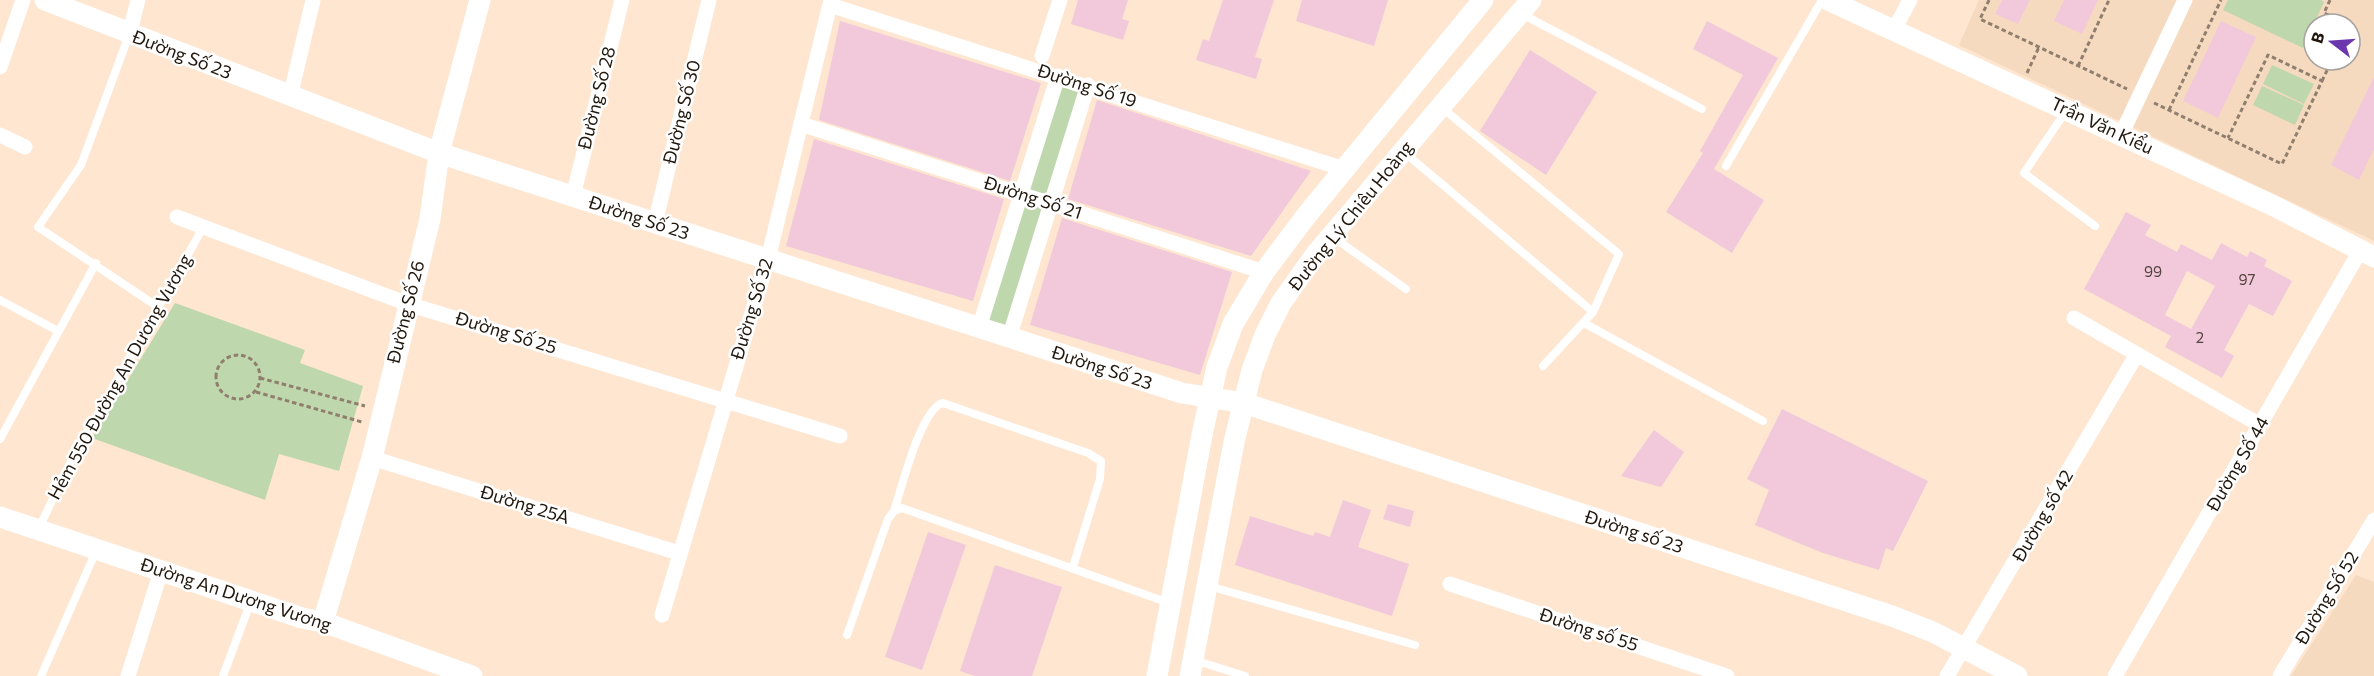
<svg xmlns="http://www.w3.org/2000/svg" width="2374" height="676" viewBox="0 0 2374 676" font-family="Commissioner,sans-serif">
<rect width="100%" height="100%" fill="#fee6d0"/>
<path fill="#f6dabf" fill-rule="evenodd" d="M1979,0H2374V241L1959,45ZM2314,24H2350V60H2314Z
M2356,575L2374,582V676H2291Z"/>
<path fill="#bfd7ac" d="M2228,0H2321L2324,2L2303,48L2223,10Z
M2272,65L2314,84L2304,104L2263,84Z
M1062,84L1080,89L1047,195L1029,190Z
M2262,86L2304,105L2295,125L2253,105Z
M1025,201L1043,208L1006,325L988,320Z
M175,303L305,350L300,363L363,386L339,471L279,454L265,500L92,438Z"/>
<path fill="#f1c9da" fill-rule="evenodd" d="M1078,0H1128L1122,19L1129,21L1123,40L1071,24Z
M1223,0H1274L1255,57L1262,59L1256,79L1196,60L1203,39L1209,41Z
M1302,0H1388L1374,46L1296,21Z
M2002,0H2030L2018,24L1995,14Z
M2064,0H2098L2082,34L2054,21Z
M840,21L1041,83L1010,181L819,120Z
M1707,21L1778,58L1714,169L1764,200L1732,253L1666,212L1703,153L1700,151L1743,75L1693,49Z
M2221,21L2256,37L2218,118L2183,101Z
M1530,50L1597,92L1546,175L1480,131Z
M2374,77V149L2359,180L2331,165Z
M1097,100L1149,117L1311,171L1251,256L1068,199Z
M814,139L1004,199L973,301L786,246Z
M2126,212L2151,225L2145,235L2177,252L2181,244L2212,260L2221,243L2247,257L2250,251L2267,260L2264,266L2292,281L2273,316L2249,304L2224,350L2234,356L2222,378L2165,347L2171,336L2084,289ZM2187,271L2215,286L2191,329L2165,315Z
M1062,218L1232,272L1200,375L1030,325Z
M1782,409L1928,481L1893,551L1886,548L1879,570L1823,553L1755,525L1769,490L1747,479Z
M1654,430L1684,452L1661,487L1621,476Z
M1343,500L1371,510L1358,547L1409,564L1392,616L1235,565L1250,516L1313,536L1315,532L1330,537Z
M1388,504L1414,511L1410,527L1383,519Z
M928,532L966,545L922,670L885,657Z
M995,565L1062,587L1032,676H975L960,671Z"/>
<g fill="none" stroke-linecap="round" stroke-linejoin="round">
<path stroke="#907f6f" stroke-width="3" stroke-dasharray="4.5 3" stroke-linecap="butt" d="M1989,0L1980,19L2127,89
M2330,0L2324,13L2350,25
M2078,66L2109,0
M2027,73L2039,47
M2322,81L2332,60
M2154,103L2282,164L2322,81L2268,55L2228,138
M2169,110L2221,0
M216 377a22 22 0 1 1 44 0a22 22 0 1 1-44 0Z
M260,378L365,406
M256,392L362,422"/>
<path stroke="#fff" stroke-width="8" d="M1520,13L1702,109
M129,35L81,165L38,227L158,307
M1441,107L1619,254L1593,312L1543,366
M2066,111L2024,173L2095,226
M1404,152L1593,312
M1726,166L1822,0
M1333,237L1406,289
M0,300L58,331
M1584,323L1763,421
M0,439L96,263
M894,511C901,490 921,408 943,403L1088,453L1101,461L1100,479L1073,567
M39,528L69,465L204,226
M1209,586L1415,645
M847,635L888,519L894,511L902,508L1169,603
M1194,660L1245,676
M41,676L96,551
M223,676L251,601"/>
<path stroke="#fff" stroke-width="15" d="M830,5L1344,169
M1894,30L1910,0
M129,35L138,0
M1042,56L1060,0
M0,67L23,0
M290,97L313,0
M801,124L1264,272
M0,135L25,147
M2121,135L2185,0
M573,196L622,0
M177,217L408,304L840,436
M655,223L709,0
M2074,318L2260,425
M979,328L1058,76
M1009,338L1088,85
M372,458L679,553
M1450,584L1727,676
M662,615L768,259L831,0
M128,676L161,571
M1947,676L2137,354
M2115,676L2360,251
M2280,676L2374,520"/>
<path stroke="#fff" stroke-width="21" d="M45,0L439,153L1182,393L1244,403L1892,616L1933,632L2017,676
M1828,0L2274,206L2374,257
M0,517L302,618L323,622L472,676
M323,622L372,458L430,219L439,153L480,0
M1157,676L1202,435L1217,367L1233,324L1264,272L1306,216L1483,0
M1190,676L1234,442L1252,370L1265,335L1281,303L1316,254L1531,0"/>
</g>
<g text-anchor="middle" stroke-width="5" stroke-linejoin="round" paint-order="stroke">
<g font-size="15" fill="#544340">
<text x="2153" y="277">99</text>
<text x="2247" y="285">97</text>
<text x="2200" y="343">2</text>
</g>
<g font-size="18" fill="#20160c" stroke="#fff">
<text transform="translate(182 55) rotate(21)" y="6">Đường Số 23</text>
<text transform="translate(1087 86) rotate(18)" y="6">Đường Số 19</text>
<text transform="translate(597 98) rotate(-76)" y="6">Đường Số 28</text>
<text transform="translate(682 112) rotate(-76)" y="6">Đường Số 30</text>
<text transform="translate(2102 126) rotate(25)" y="6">Trần Văn Kiểu</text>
<text transform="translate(1033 198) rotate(18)" y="6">Đường Số 21</text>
<text transform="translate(1351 216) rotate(-51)" y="6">Đường Lý Chiêu Hoàng</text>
<text transform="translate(639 218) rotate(18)" y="6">Đường Số 23</text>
<text transform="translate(752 309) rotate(-73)" y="6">Đường Số 32</text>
<text transform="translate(406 312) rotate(-76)" y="6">Đường Số 26</text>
<text transform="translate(506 333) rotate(17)" y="6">Đường Số 25</text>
<text transform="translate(1102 368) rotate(18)" y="6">Đường Số 23</text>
<text transform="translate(120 377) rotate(-61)" y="6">Hẻm 550 Đường An Dương Vương</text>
<text transform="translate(2238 464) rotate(-60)" y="6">Đường Số 44</text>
<text transform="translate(525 505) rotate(17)" y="6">Đường 25A</text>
<text transform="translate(2043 516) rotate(-60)" y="6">Đường số 42</text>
<text transform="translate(1634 532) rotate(18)" y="6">Đường số 23</text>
<text transform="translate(236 595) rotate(18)" y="6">Đường An Dương Vương</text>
<text transform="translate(2327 598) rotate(-59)" y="6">Đường Số 52</text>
<text transform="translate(1589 630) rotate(18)" y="6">Đường số 55</text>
</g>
</g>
<g transform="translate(2332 42) rotate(287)"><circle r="28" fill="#ffffff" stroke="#a6a29e" stroke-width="1.5"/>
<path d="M0-4.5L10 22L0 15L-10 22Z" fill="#6c37ae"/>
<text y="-9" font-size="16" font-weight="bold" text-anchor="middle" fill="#20160c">B</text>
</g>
</svg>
